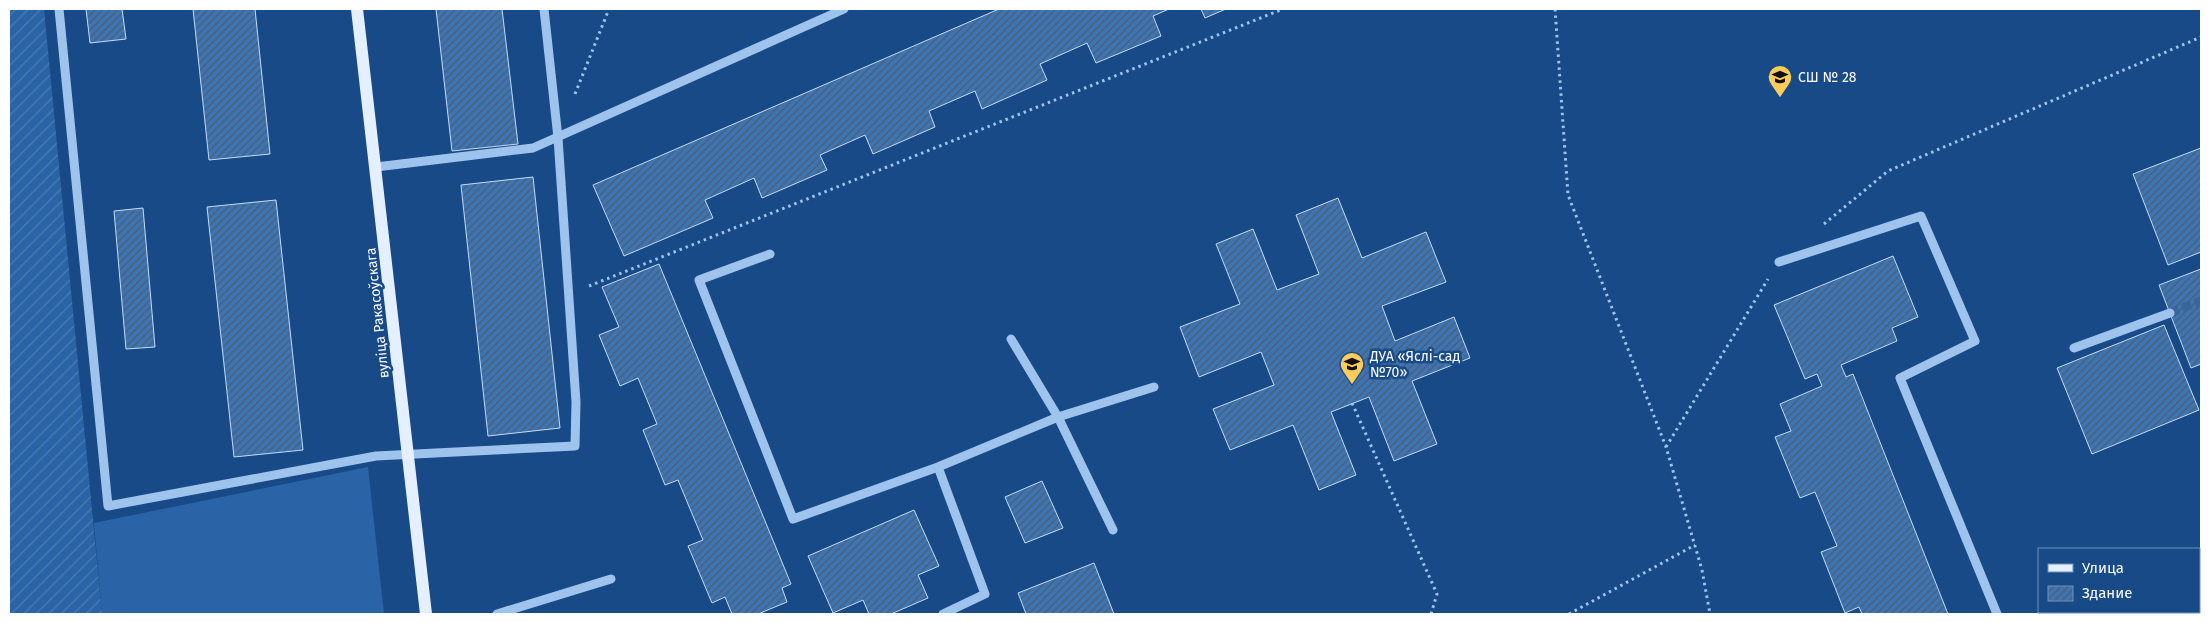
<svg xmlns="http://www.w3.org/2000/svg" width="2210" height="623" viewBox="0 0 2210 623" font-family="'Fira Sans',sans-serif">
<defs>
<pattern id="garden-furrows" width="10" height="10" patternUnits="userSpaceOnUse" patternTransform="scale(1.25)"><rect width="10" height="10" fill="#2a64a6"/><path d="M-1 1l2-2M0 10L10 0M9 11l2-2" fill="none" stroke="#4a7bb3"/></pattern>
<pattern id="building-hatch" width="6" height="6" patternUnits="userSpaceOnUse" patternTransform="scale(1.25)"><rect width="6" height="6" fill="#3f74b1"/><path d="M-1 1l2-2M0 6l6-6M5 7l2-2" fill="none" stroke="#465e79"/></pattern>
</defs>
<rect width="100%" height="100%" fill="#174a87"/>
<path fill="#2a64a6" d="M368,467L384,614H102L94,523Z"/>
<path fill="url(#garden-furrows)" d="M9,9H44L102,614H9Z"/>
<path fill="url(#building-hatch)" stroke="#c4ddfa" d="M86,9H122L126,39L90,43Z
M193,9H255L270,154L209,160Z
M436,9H502L518,144L452,151Z
M999,9H1169L1153,16L1161,36L1096,63L1087,43L1040,64L1047,80L982,109L975,91L929,111L935,127L873,154L865,135L820,155L827,170L762,198L754,178L705,200L713,218L624,256L593,185Z
M1201,9H1226L1205,18Z
M2201,148V252L2168,265L2133,174Z
M533,177L560,428L488,436L461,185Z
M1338,198L1362,258L1426,232L1446,282L1382,306L1395,341L1454,317L1470,358L1412,381L1437,444L1394,461L1369,397L1331,412L1356,475L1319,490L1293,425L1230,450L1213,409L1274,385L1261,352L1199,377L1180,327L1240,304L1216,244L1253,229L1277,290L1319,274L1296,215Z
M276,200L303,450L234,457L207,207Z
M143,208L155,347L126,349L114,211Z
M1893,256L1918,317L1892,328L1897,341L1841,365L1846,377L1853,374L1948,614H1862L1859,607L1845,613L1821,552L1837,546L1815,492L1800,498L1775,437L1791,431L1780,404L1822,386L1817,374L1805,379L1774,305Z
M659,264L791,584L782,588L787,602L758,614H732L725,597L712,603L688,546L703,540L678,480L665,485L643,430L657,424L638,378L620,386L599,335L619,327L602,287Z
M2201,269V364L2191,368L2159,285Z
M2164,325L2199,410L2092,454L2057,368Z
M1042,481L1063,528L1025,543L1005,497Z
M914,510L939,566L918,575L928,598L891,614H869L863,600L833,613L808,556Z
M1094,563L1114,614H1026L1018,593Z"/>
<g fill="none" stroke-linecap="round" stroke-linejoin="round">
<path stroke="#3a6599" stroke-width="9" stroke-dasharray="9 4.5" stroke-linecap="butt" d="M2170,313L2201,301"/>
<path stroke="#9ec4ed" stroke-width="3" stroke-dasharray="2.5 4" stroke-linecap="butt" d="M1555,9L1568,195L1666,447L1702,570L1710,614
M575,94L609,9
M1824,224L1888,171L2201,37
M589,286L1283,9
M1352,403L1437,594L1431,614
M1666,447L1768,279
M1569,614L1695,545"/>
<path stroke="#9ec4ed" stroke-width="9" d="M59,9L108,506L376,456L575,446L576,402L558,138L544,9
M376,167L533,148L844,9
M770,254L699,280L793,519L938,467L985,594L943,614
M1779,262L1921,216L1975,341L1900,378L1997,614
M1011,339L1058,417L1154,387
M2074,348L2170,313
M938,467L1058,417L1113,530
M497,614L611,579"/>
<path stroke="#e4efff" stroke-width="12" d="M357,9L426,614"/>
</g>
<defs>
<g id="school-pin" transform="scale(1.25)"><path d="M0 17L-7.5 6A9.5 9.5 0 1 1 7.5 6Z" fill="#ffcc5a" stroke="#174a87"/><path d="M0-5L7-2L0 1L-7-2ZM-4 1L0 2.5L4 1V4Q0 6-4 4Z" fill="#111"/></g>
</defs>
<g fill-rule="evenodd">
<use href="#school-pin" x="1780" y="77"/>
<use href="#school-pin" x="1352" y="364"/>
</g>
<g text-anchor="middle" stroke-width="5" stroke-linejoin="round" paint-order="stroke">
<g font-size="14" fill="#fff" stroke="#174a87" text-anchor="start">
<text x="1798" y="82">СШ № 28</text>
<text x="1370" y="361">ДУА «Яслі-сад<tspan x="1370" dy="16">№70»</tspan></text>
</g>
<g font-size="14" fill="#fff" stroke="#174a87">
<text transform="translate(377 313) rotate(-96)" y="5">вуліца Ракасоўскага</text>
</g>
</g>
<rect width="2210" height="623" fill="none" stroke="#ffffff" stroke-width="20"/>
<rect x="2038" y="548" width="162" height="65" fill="#174a87" stroke="#7492b7"/>
<rect x="2048" y="564" width="25" height="8" fill="#e4efff" stroke="#7492b7"/>
<text x="2082" y="573" font-size="15" fill="#ffffff">Улица</text>
<rect x="2048" y="586" width="25" height="15" fill="url(#building-hatch)" stroke="#7492b7"/>
<text x="2082" y="598" font-size="15" fill="#ffffff">Здание</text>
</svg>
